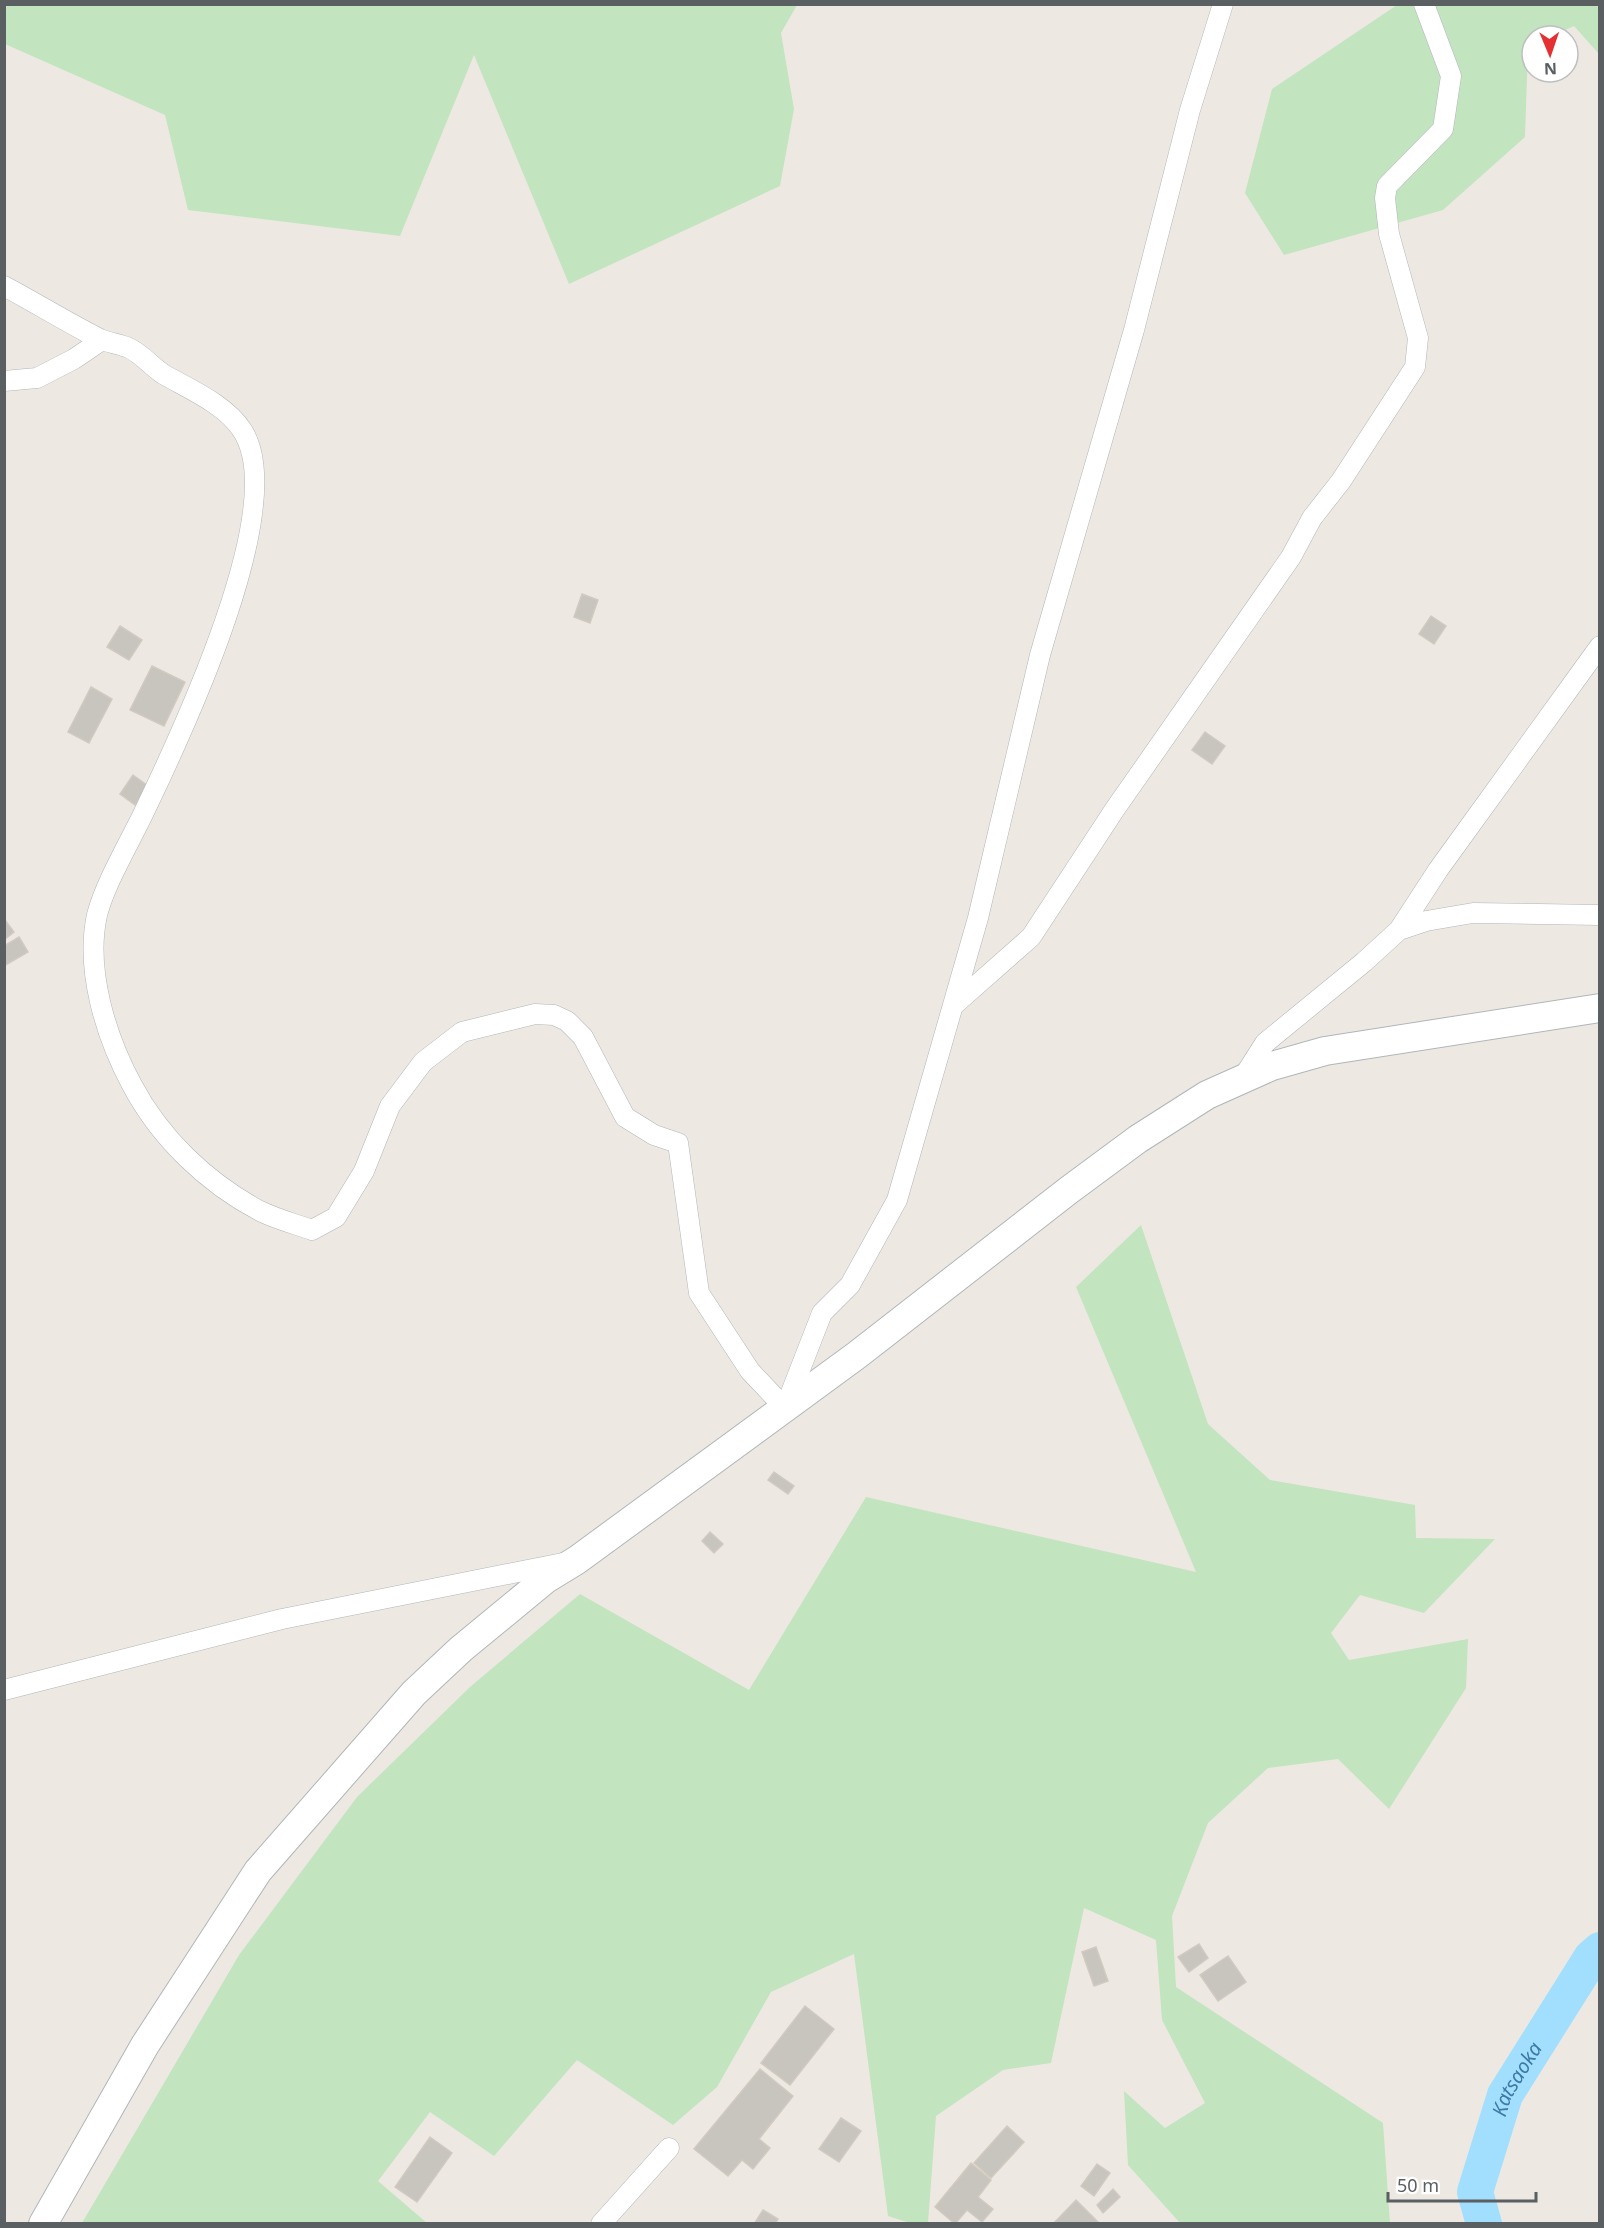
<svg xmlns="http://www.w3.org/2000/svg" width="1604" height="2228" viewBox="0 0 1604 2228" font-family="'Noto Sans',sans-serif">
<rect width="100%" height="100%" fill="#ede9e2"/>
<path fill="#c2e4bf" d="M5,4L797,5L781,33L794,109L780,186L569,284L474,55L400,236L188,210L165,115L5,44Z
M1397,5H1599V54L1574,26L1552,36H1532V45L1528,47L1525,137L1443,210L1284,255L1245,193L1272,89Z
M1141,1225L1208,1424L1270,1480L1415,1505L1416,1538L1495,1539L1424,1613L1360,1595L1331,1633L1349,1660L1468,1639L1466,1688L1389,1809L1338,1759L1268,1768L1208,1823L1172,1916L1176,1987L1383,2123L1390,2223H1180L1128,2165L1124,2091L1165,2128L1205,2103L1162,2020L1156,1940L1084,1908L1051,2063L1003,2070L936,2116L928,2223H910L888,2216L854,1954L771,1992L717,2087L673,2125L577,2060L494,2156L430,2112L378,2181L427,2223H82L239,1955L357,1797L470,1687L580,1594L749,1690L866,1497L1196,1572L1076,1287Z"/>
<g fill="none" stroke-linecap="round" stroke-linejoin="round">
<path stroke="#a2defd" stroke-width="36" id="s1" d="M1484,2224L1475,2192L1505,2095L1591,1958L1600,1950"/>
</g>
<path fill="#c8c4be" stroke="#d1cac0" stroke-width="1.5" d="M582,594L598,600L590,623L574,617Z
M1431,616L1446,626L1434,644L1419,634Z
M120,626L142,640L129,660L107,647Z
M152,666L185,682L164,726L130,710Z
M91,687L112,699L89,743L68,732Z
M1205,732L1225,746L1212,764L1192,750Z
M133,775L148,786L135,805L120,794Z
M5,920L14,932L5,939L4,938Z
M19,937L28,952L4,966V946Z
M774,1472L794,1486L788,1494L768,1480Z
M710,1532L723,1544L714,1553L702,1541Z
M1199,1944L1208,1958L1189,1972L1178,1957Z
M1096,1947L1108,1981L1094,1986L1082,1952Z
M1228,1956L1246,1982L1218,2001L1200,1975Z
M805,2006L834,2029L790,2085L761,2063Z
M760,2069L793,2096L759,2139L770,2148L753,2169L742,2160L728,2176L694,2149Z
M841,2118L861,2131L839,2162L819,2149Z
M1007,2126L1024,2142L991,2178L974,2163Z
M430,2137L452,2153L417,2202L395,2187Z
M971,2163L991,2180L978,2197L993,2209L982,2222L967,2210L955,2224L935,2207Z
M1097,2164L1110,2173L1094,2196L1081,2186Z
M1113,2189L1120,2197L1103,2213L1097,2205Z
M1076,2200L1100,2224H1053Z
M763,2210L778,2219L775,2224H754Z"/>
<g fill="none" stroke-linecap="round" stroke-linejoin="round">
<g stroke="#b3b5b9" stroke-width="21">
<path id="street" d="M4,286C36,303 68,323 100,339C109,343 120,344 129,348C142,354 151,366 163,374C189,389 225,404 242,430C291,504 181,735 145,810C131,840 105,883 97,915C85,970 106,1037 132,1085C160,1138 207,1183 260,1211C276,1219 295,1224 312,1230L336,1217L364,1171L390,1106L423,1062L462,1032L535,1014L554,1015L567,1021L583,1037L625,1117L654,1135L678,1143L699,1293L750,1371L785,1408L822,1313L850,1285L897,1200L978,918L1040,655L1134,330L1190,110L1223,4
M4,381L37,378L74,359L102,340
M1399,930L1438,870L1600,646
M954,1005L1031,937L1115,809L1291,557L1312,518L1341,481L1415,367L1418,338L1389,234L1385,198L1387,186L1443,129L1451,76L1424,4
M1244,1076L1265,1043L1364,962L1399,930L1426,921L1473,913L1600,915
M4,1690L282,1619L563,1563
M601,2224L669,2148"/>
</g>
<g stroke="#b1b6b9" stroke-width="30">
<path id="secondary" d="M43,2224L145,2045L258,1871L414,1693L461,1649L546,1579L577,1560L857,1355L1069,1190L1138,1139L1207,1095L1272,1066L1325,1051L1600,1008"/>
</g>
<use href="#street" stroke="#fff" stroke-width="20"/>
<use href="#secondary" stroke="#fff" stroke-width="28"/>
</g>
<g text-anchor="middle" stroke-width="6" stroke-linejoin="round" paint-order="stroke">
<g font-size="20" font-style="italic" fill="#3d7aa6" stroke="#fff">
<text dy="7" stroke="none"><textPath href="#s1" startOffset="154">Katsaoka</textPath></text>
</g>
</g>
<rect width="1604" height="2228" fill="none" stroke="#5a5f62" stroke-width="12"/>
<g transform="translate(1550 54) rotate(178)"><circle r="28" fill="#ffffff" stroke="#bdbfc0" stroke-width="1.5"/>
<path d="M0-4.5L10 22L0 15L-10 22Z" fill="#e53033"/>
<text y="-9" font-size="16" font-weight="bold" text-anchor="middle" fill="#5a5f62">N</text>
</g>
<path d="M1388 2192v9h148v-9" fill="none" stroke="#5a5f62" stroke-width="3"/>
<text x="1397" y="2192" font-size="18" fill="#5a5f62" stroke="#ffffff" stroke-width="4.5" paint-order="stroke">50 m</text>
</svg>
